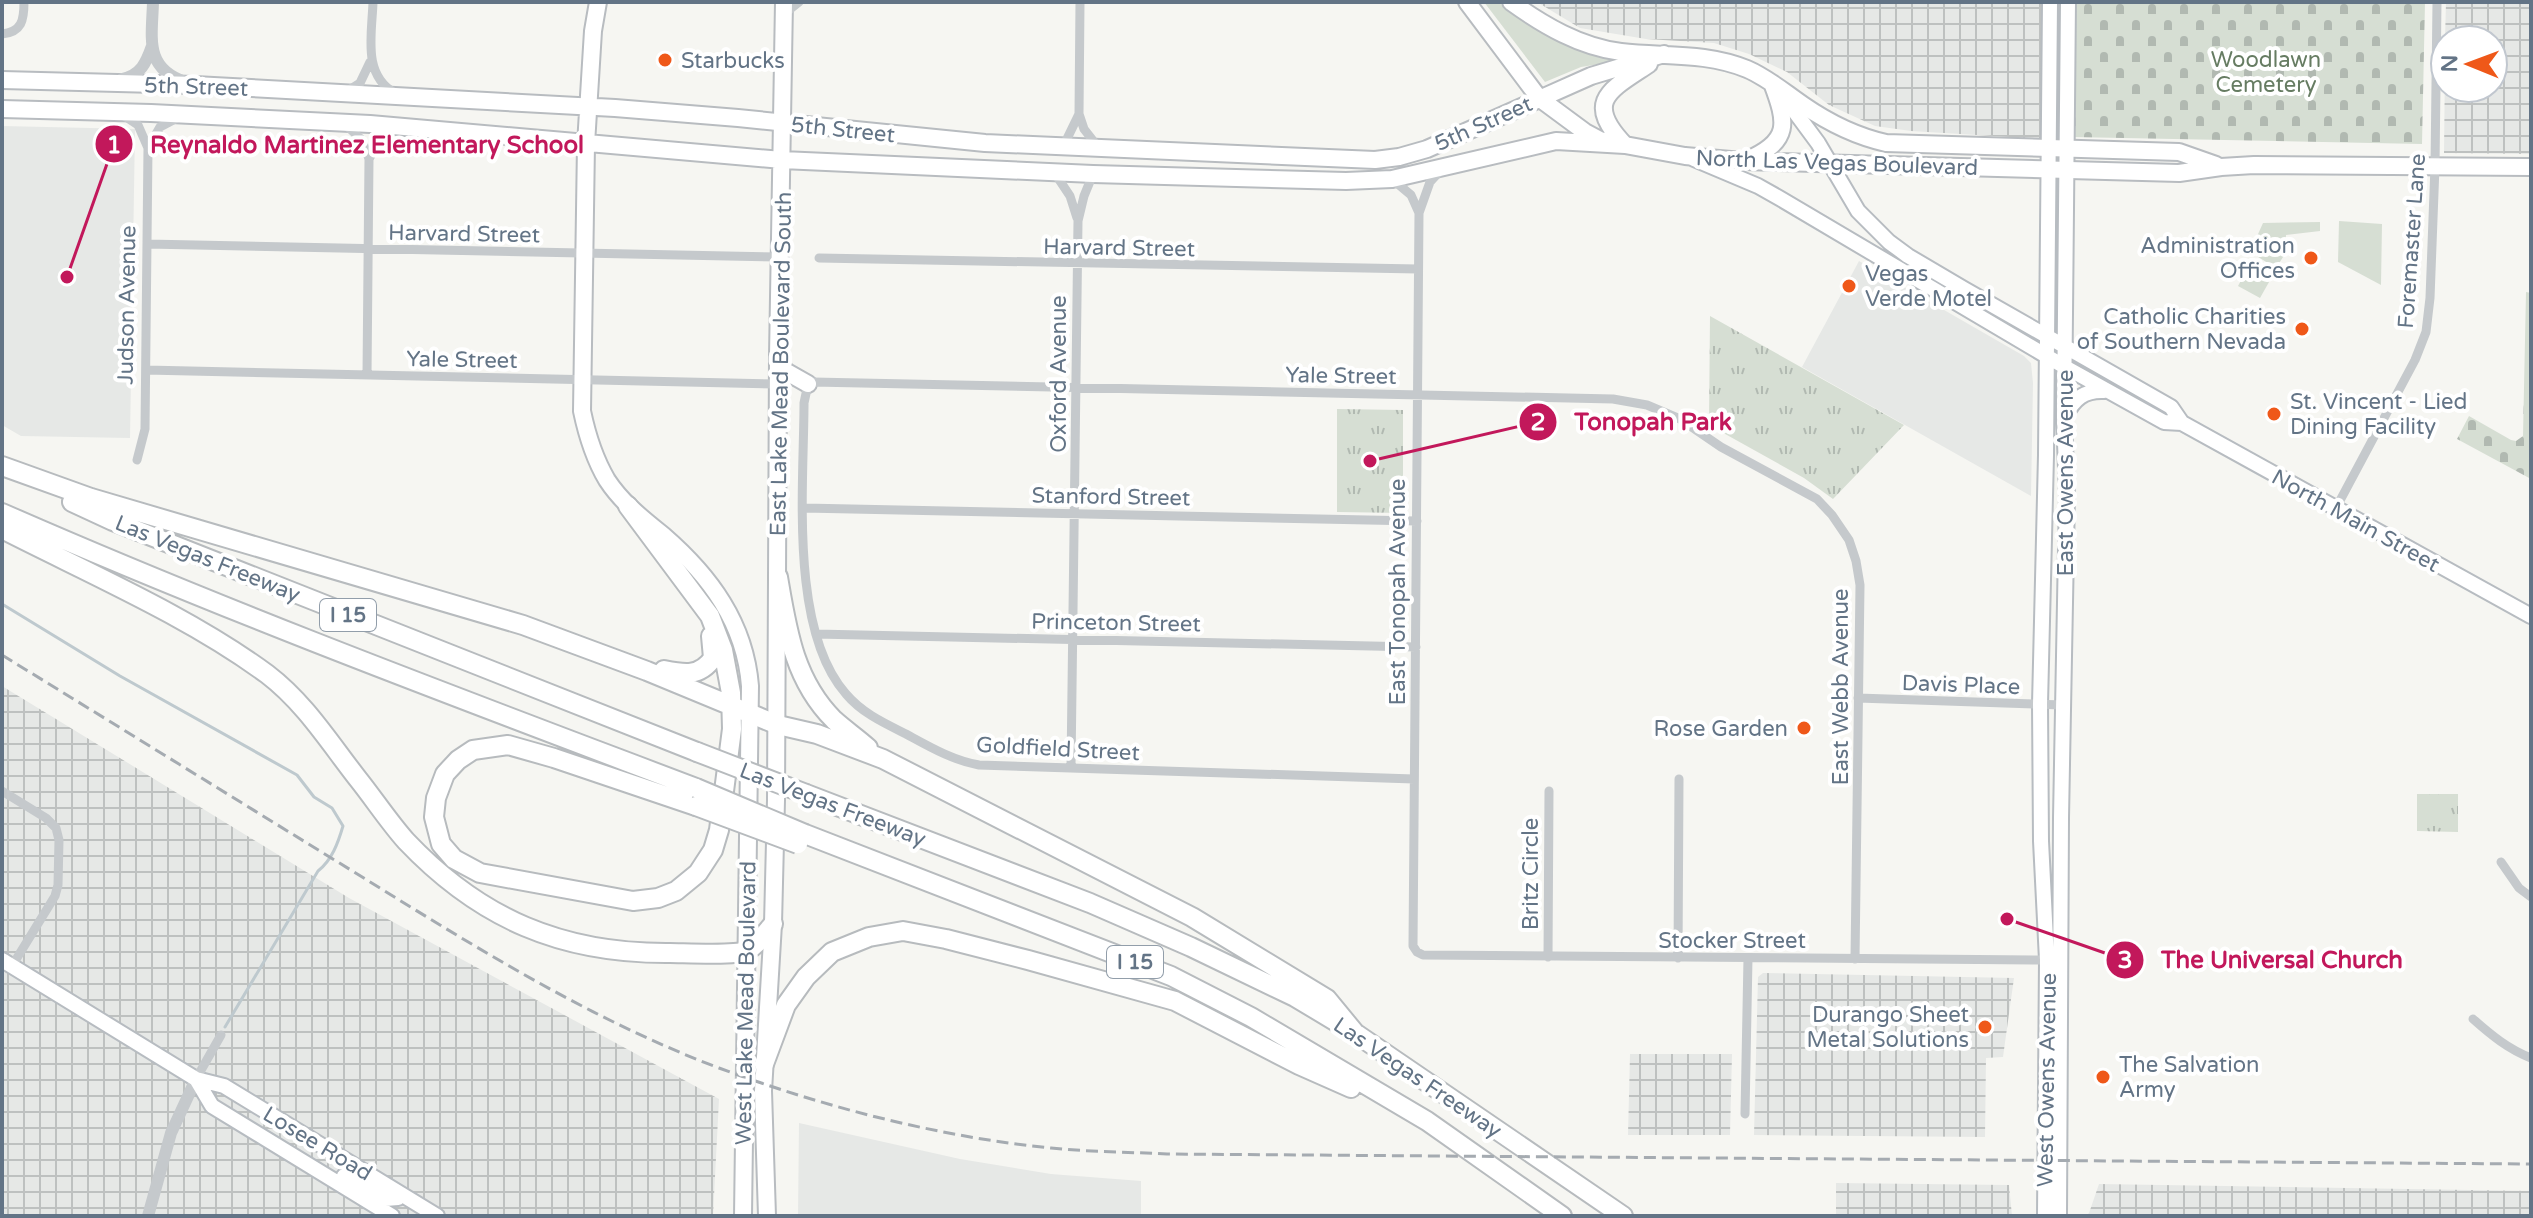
<svg xmlns="http://www.w3.org/2000/svg" width="2533" height="1218" viewBox="0 0 2533 1218" font-family="'Varela Round',sans-serif">
<defs>
<pattern id="industrial-grid" width="8" height="8" patternUnits="userSpaceOnUse" patternTransform="scale(2)"><rect width="8" height="8" fill="#e6e8e6"/><path d="M0 4h8M4 0v8" fill="none" stroke="#bec1c0"/></pattern>
<pattern id="cemetery-stones" width="16" height="16" patternUnits="userSpaceOnUse" patternTransform="scale(2)"><rect width="16" height="16" fill="#d6ded3"/><path d="M2 7V4a2 2 0 0 1 4 0v3zM10 15v-3a2 2 0 0 1 4 0v3z" fill="#b1b9b1"/></pattern>
<pattern id="park-tufts" width="24" height="20" patternUnits="userSpaceOnUse" patternTransform="scale(2)"><rect width="24" height="20" fill="#d6ded3"/><path d="M3 7l-1-3M5 7V3M7 7l1-3M15 17l-1-3M17 17v-4M19 17l1-3" fill="none" stroke="#b1b9b1"/></pattern>
</defs>
<rect width="100%" height="100%" fill="#f6f6f2"/>
<path fill="#e6e8e6" d="M2,126L135,129L130,438L21,436L2,425Z
M1859,261L2024,356L2031,363L2033,383L2031,496L1802,367Z
M799,1123L960,1159L1051,1174L1141,1181V1216H798Z"/>
<path fill="url(#industrial-grid)" d="M1537,2H2046L2044,139L1911,131L1875,126L1829,105L1787,72L1749,54L1714,43L1646,39L1580,28Z
M2446,2H2531V154L2444,153L2445,63V88H2493V40H2445Z
M2,686L349,898L719,1099L713,1216H2Z
M1763,973L2014,978L2003,1057L1986,1058L1985,1137L1754,1135L1758,977Z
M1630,1054H1732L1730,1135H1628Z
M1836,1183L2009,1185L2012,1216H1836Z
M2099,1184L2531,1191V1216H2088Z"/>
<path fill="#d6ded3" d="M1484,2H1497L1530,21L1610,56L1612,60L1606,63L1581,67L1545,82Z
M2339,221L2382,224L2381,285L2338,262Z
M2320,222V231L2286,235L2285,254L2276,268L2250,252L2263,223Z
M2251,262L2273,275L2260,298L2238,286Z"/>
<path fill="url(#cemetery-stones)" d="M2075,2H2425L2422,144L2072,137Z
M2526,292L2531,293V479L2457,439L2469,416L2511,440L2516,441L2523,436Z"/>
<path fill="url(#park-tufts)" d="M1710,316L1904,425L1833,499L1804,478L1709,425Z
M1337,409L1403,410V513L1337,512Z
M2417,794H2458V832L2417,831Z"/>
<g fill="none" stroke-linecap="round" stroke-linejoin="round">
<path stroke="#bec9ce" stroke-width="3" d="M2,604L120,676L297,775L314,797L332,808L343,826C338,843 332,860 318,871L225,1027"/>
<g stroke="#b7bcc1" stroke-width="18">
<path id="secondary" d="M1781,93L1818,143L1858,211L1889,242L1908,256L1964,289L2171,407L2182,423
M1694,159L1758,186L1781,199L2065,367L2164,422L2182,423L2531,616
M2065,416C2074,399 2084,390 2104,391
M2,960L196,1079L224,1086L437,1216
M196,1079L212,1106L392,1216
M344,1176L385,1199L398,1198L401,1194
M2045,1216L2047,960L2041,841L2040,704L2046,455L2050,2
M2059,1216L2061,818L2067,495L2064,417L2068,2"/>
</g>
<g stroke="#b8bcc0" stroke-width="20">
<path id="primary" d="M598,2L593,31L586,144L582,411C587,435 594,458 607,480C622,503 643,519 664,536C710,576 745,623 750,686L743,1216
M1467,2L1539,98L1585,132L1600,140L1625,145L1685,156L1742,161L2179,173L2221,167L2254,165L2531,167
M1511,2C1543,25 1580,47 1621,52C1664,57 1705,52 1747,69C1768,78 1784,92 1803,105C1829,123 1855,136 1886,143L2179,152L2216,165
M2,80L195,85L615,108L738,118L985,143L1375,160L1399,157L1427,149L1591,76L1664,54
M2,109L151,113L370,124L782,160L1093,174L1346,181L1392,179L1556,141L1625,145
M1625,145C1583,101 1610,90 1649,64
M1747,160C1791,141 1787,123 1772,83
M778,357L785,371L808,384
M767,1216L763,1091L773,924L776,800L778,356L784,2"/>
</g>
<g stroke="#b7bbbe" stroke-width="22">
<path id="motorway" d="M2,466L91,498L523,625L647,671L778,725L817,734L883,759L1192,917L1327,999L1355,1033
M72,502L113,521L697,752
M628,506L710,616L723,650L731,693L732,729L719,830L713,850L698,873L676,891L658,898L633,901L480,873L454,859L441,844L434,817L436,798L445,774L458,760L473,750L508,745L554,758L696,806
M2,513C230,613 464,700 696,788
M2,529C90,574 188,616 267,674C305,703 329,742 358,779C374,799 389,822 406,841C480,919 562,954 670,953C685,953 738,956 748,950C759,943 765,934 773,924
M778,577C787,630 794,680 834,720C845,730 857,738 868,748
M664,670C684,674 700,677 713,658L711,636
M806,794L1090,903L1191,947L1295,997L1355,1033L1623,1216
M805,834L1171,976L1251,1017L1427,1121L1562,1216
M764,1064L786,1005L806,977L832,952L869,937L903,931L946,939L1028,960L1175,1001L1299,1065L1351,1088"/>
</g>
<path stroke="#c5c9cc" stroke-width="9" d="M373,2C372,34 362,75 395,93
M1080,2L1079,114L1084,129L1098,147
M784,14L799,2
M2,34C22,32 24,20 24,2
M349,90L360,83L370,62
M123,115L138,125L148,148L145,429L137,460
M348,127L362,140L369,159L367,375
M1063,147L1079,114
M148,148L160,127L177,118
M369,159L381,137L395,129
M1441,170L1430,182L1419,213L1413,946L1417,952L1423,955L2047,960
M1054,172L1070,196L1077,218
M1392,179L1411,195L1419,213
M147,244L779,257
M819,258L1418,269
M146,370L778,384
M804,508L1417,521
M2336,508L2415,360L2426,332L2430,298L2435,166L2437,2
M816,634L1416,647
M1858,698L2063,705
M1071,767L1078,221L1084,196L1093,174
M1414,779L979,765C952,760 930,747 906,734C884,723 862,713 846,694C789,630 804,484 804,403L808,384L813,382L1613,399L1647,405L1680,419L1721,447L1817,499L1832,515L1849,540L1856,561L1860,585L1855,959
M2,791L46,818L56,828L59,840L58,885L55,896L12,966
M2501,862L2519,888L2531,897
M1548,957L1549,791
M1678,958L1679,779
M2473,1019C2491,1035 2508,1049 2531,1058
M196,1079L221,1035
M1745,1114L1748,958"/>
<path stroke="#c5c9cc" stroke-width="12" d="M153,2C152,38 144,68 185,82
M122,79C141,75 146,63 152,46
M148,1216L171,1133L196,1079"/>
<use href="#secondary" stroke="#fff" stroke-width="14"/>
<use href="#primary" stroke="#fff" stroke-width="16"/>
<use href="#motorway" stroke="#fff" stroke-width="18"/>
<path stroke="#a5abb1" stroke-width="3" stroke-dasharray="12 6" stroke-linecap="butt" d="M2,655C119,727 237,800 354,872C472,945 589,1019 719,1068C824,1107 939,1137 1051,1148C1090,1152 1129,1152 1167,1154L2531,1164"/>
<g stroke="#b7bbbe" stroke-width="22" stroke-linecap="butt">
<path id="motorway-bridge" d="M697,752L806,794
M696,788L805,834
M696,806L798,844"/>
</g>
<use href="#motorway-bridge" stroke="#fff" stroke-width="18"/>
</g>
<g fill="#ef5819" stroke="#fff" stroke-width="3">
<circle cx="665" cy="60" r="8"/>
<circle cx="2311" cy="258" r="8"/>
<circle cx="1849" cy="286" r="8"/>
<circle cx="2302" cy="329" r="8"/>
<circle cx="2274" cy="414" r="8"/>
<circle cx="1804" cy="728" r="8"/>
<circle cx="1985" cy="1027" r="8"/>
<circle cx="2103" cy="1077" r="8"/>
</g>
<g text-anchor="middle" stroke-width="8" stroke-linejoin="round" paint-order="stroke">
<g fill="#fff" stroke="#929eaa" stroke-width="2">
<rect x="320" y="599" width="56" height="32" rx="6"/>
<rect x="1107" y="946" width="56" height="32" rx="6"/>
</g>
<g font-size="20" font-weight="bold" fill="#637486">
<text x="348" y="622">I 15</text>
<text x="1135" y="969">I 15</text>
</g>
<g font-size="22" fill="#667c62" stroke="#fff">
<text x="2266" y="67">Woodlawn<tspan x="2266" dy="25">Cemetery</tspan></text>
</g>
<g font-size="22" fill="#637486" stroke="#fff" text-anchor="start">
<text x="681" y="68">Starbucks</text>
<text x="2295" y="253" text-anchor="end">Administration<tspan x="2295" dy="25">Offices</tspan></text>
<text x="1865" y="281">Vegas<tspan x="1865" dy="25">Verde Motel</tspan></text>
<text x="2286" y="324" text-anchor="end">Catholic Charities<tspan x="2286" dy="25">of Southern Nevada</tspan></text>
<text x="2290" y="409">St. Vincent - Lied<tspan x="2290" dy="25">Dining Facility</tspan></text>
<text x="1788" y="736" text-anchor="end">Rose Garden</text>
<text x="1969" y="1022" text-anchor="end">Durango Sheet<tspan x="1969" dy="25">Metal Solutions</tspan></text>
<text x="2119" y="1072">The Salvation<tspan x="2119" dy="25">Army</tspan></text>
</g>
<g font-size="22" fill="#637486" stroke="#fff">
<text transform="translate(196 86) rotate(2)" y="8">5th Street</text>
<text transform="translate(1483 123) rotate(-24)" y="8">5th Street</text>
<text transform="translate(843 129) rotate(6)" y="8">5th Street</text>
<text transform="translate(1837 162) rotate(2)" y="8">North Las Vegas Boulevard</text>
<text transform="translate(464 233) rotate(1)" y="8">Harvard Street</text>
<text transform="translate(2411 241) rotate(-86)" y="8">Foremaster Lane</text>
<text transform="translate(1119 247) rotate(1)" y="8">Harvard Street</text>
<text transform="translate(126 305) rotate(-89)" y="8">Judson Avenue</text>
<text transform="translate(462 359) rotate(1)" y="8">Yale Street</text>
<text transform="translate(780 364) rotate(-89)" y="8">East Lake Mead Boulevard South</text>
<text transform="translate(1058 374) rotate(-90)" y="8">Oxford Avenue</text>
<text transform="translate(1341 375) rotate(1)" y="8">Yale Street</text>
<text transform="translate(2065 473) rotate(-90)" y="8">East Owens Avenue</text>
<text transform="translate(1111 496) rotate(1)" y="8">Stanford Street</text>
<text transform="translate(2356 520) rotate(29)" y="8">North Main Street</text>
<text transform="translate(208 558) rotate(22)" y="8">Las Vegas Freeway</text>
<text transform="translate(1397 592) rotate(-90)" y="8">East Tonopah Avenue</text>
<text transform="translate(1116 622) rotate(1)" y="8">Princeton Street</text>
<text transform="translate(1961 684) rotate(2)" y="8">Davis Place</text>
<text transform="translate(1840 687) rotate(-90)" y="8">East Webb Avenue</text>
<text transform="translate(1058 748) rotate(3)" y="8">Goldfield Street</text>
<text transform="translate(833 804) rotate(21)" y="8">Las Vegas Freeway</text>
<text transform="translate(1530 874) rotate(-90)" y="8">Britz Circle</text>
<text x="1732" y="948">Stocker Street</text>
<text transform="translate(745 1003) rotate(-89)" y="8">West Lake Mead Boulevard</text>
<text transform="translate(1418 1077) rotate(34)" y="8">Las Vegas Freeway</text>
<text transform="translate(2046 1080) rotate(-89)" y="8">West Owens Avenue</text>
<text transform="translate(318 1143) rotate(31)" y="8">Losee Road</text>
</g>
</g>
<path fill="none" stroke="#c2185b" stroke-width="3" d="M67 277L114 144M1370 461L1538 422M2007 919L2125 960"/>
<g fill="#c2185b" stroke="#fff" stroke-width="3">
<circle cx="67" cy="277" r="8"/>
<circle cx="1370" cy="461" r="8"/>
<circle cx="2007" cy="919" r="8"/>
<circle cx="114" cy="144" r="20"/>
<circle cx="1538" cy="422" r="20"/>
<circle cx="2125" cy="960" r="20"/>
</g>
<g font-size="24" text-anchor="middle" font-weight="bold" fill="#fff">
<text x="114" y="153">1</text>
<text x="1538" y="430">2</text>
<text x="2125" y="968">3</text>
</g>
<g font-size="24" text-anchor="middle" font-weight="bold" fill="#c2185b" stroke="#fff" stroke-width="8" stroke-linejoin="round" paint-order="stroke">
<text x="367" y="153">Reynaldo Martinez Elementary School</text>
<text x="1653" y="430">Tonopah Park</text>
<text x="2282" y="968">The Universal Church</text>
</g>
<rect width="2533" height="1218" fill="none" stroke="#637486" stroke-width="8"/>
<g transform="translate(2469 64) rotate(271)"><circle r="38" fill="#ffffff" stroke="#c1c7cf" stroke-width="2"/>
<path d="M0-6L14 30L0 20L-14 30Z" fill="#ef5819"/>
<text y="-12" font-size="22" font-weight="bold" text-anchor="middle" fill="#637486">N</text>
</g>
</svg>
